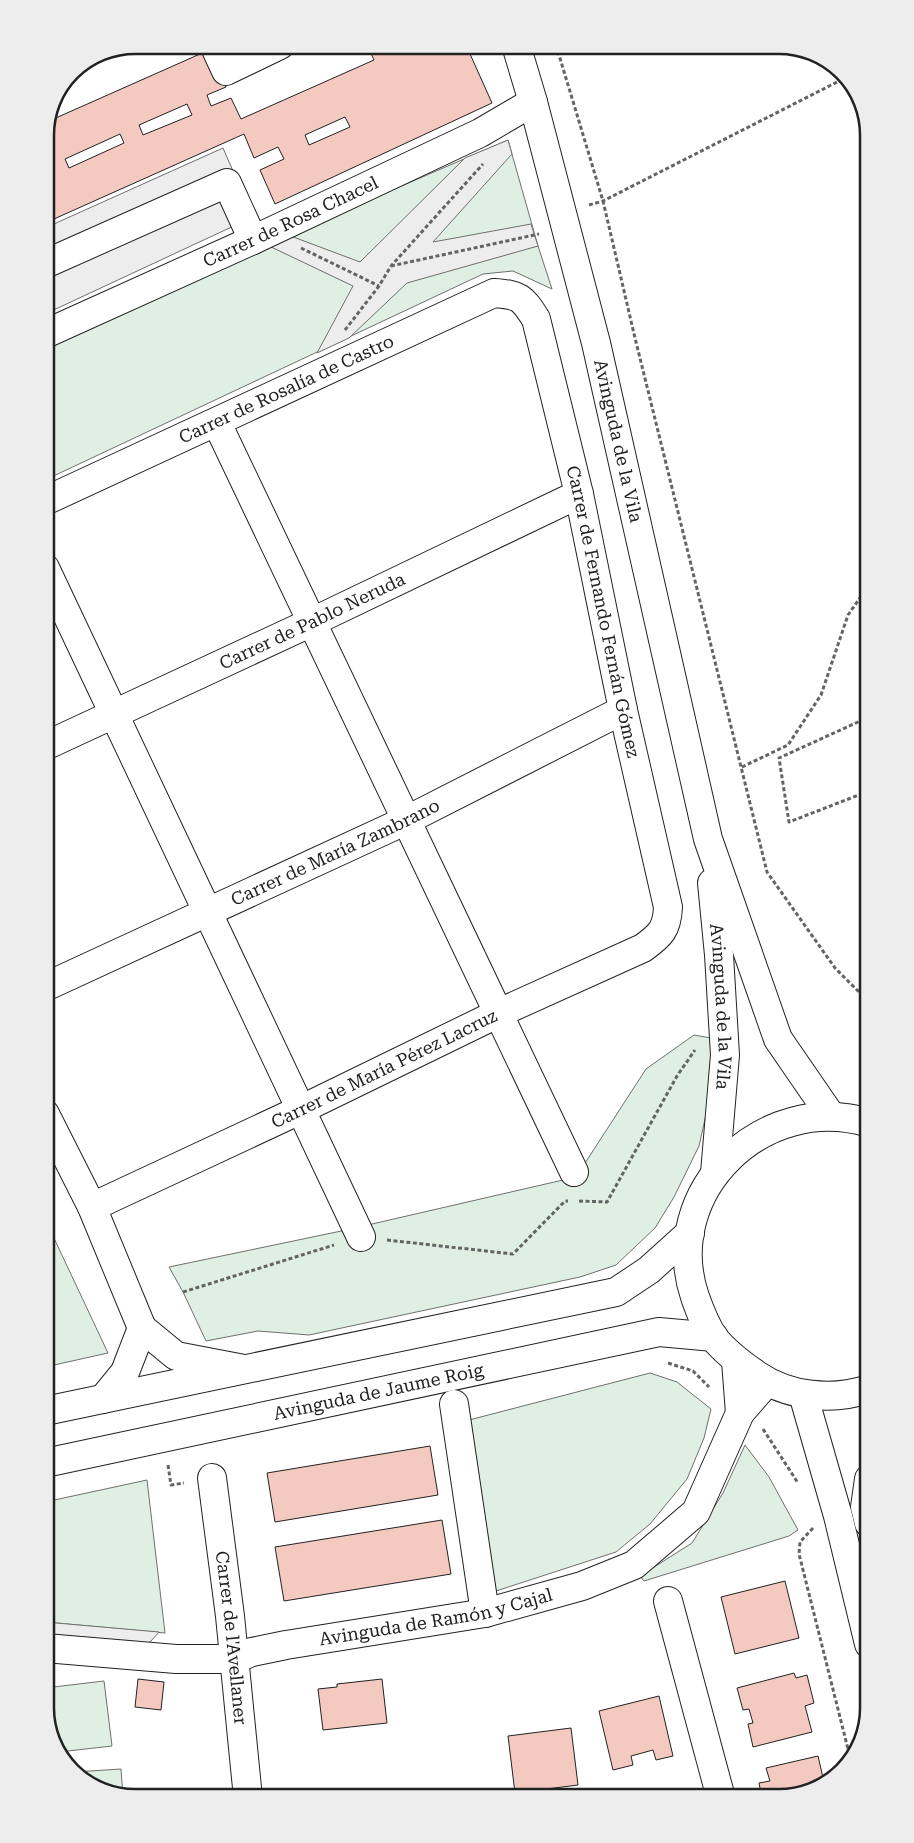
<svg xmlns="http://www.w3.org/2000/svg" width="914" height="1843" viewBox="0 0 914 1843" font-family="'Roboto Serif',serif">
<rect width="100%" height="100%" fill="#fff"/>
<path fill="#e0efe3" stroke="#6f6f6f" d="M508,140L538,246L552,289L513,271L483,274L45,480V346L288,235Z
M694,1035L711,1038L712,1088L699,1146L674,1197L655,1228L616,1265L580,1277L309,1335L258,1331L206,1341L183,1292L169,1267L346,1230L576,1177L646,1069Z
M45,1219L108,1353L45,1367Z
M650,1373L677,1382L711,1409L704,1438L687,1479L650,1524L616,1552L496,1591L469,1420Z
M745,1445L769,1477L798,1530L789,1536L644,1581L640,1576L692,1543L723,1493Z
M147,1480L165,1633L45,1622V1502Z
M104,1681L112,1746L59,1752L52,1743L45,1709V1688Z
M121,1769L123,1796L80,1780L74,1772Z"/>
<path fill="#ededed" stroke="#6f6f6f" d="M508,140L512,154L433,242L531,224L538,246L407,283L349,338L317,353L353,286L267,245L288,235L360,262L465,158Z
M223,148L253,217L45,314V228Z
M45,1622L159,1632L143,1650L45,1643Z"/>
<path fill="#f3c9c0" stroke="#222" fill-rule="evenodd" d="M367,45H466L492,103L275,204L260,170L284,159L278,147L254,158L244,134L45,223V181L51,179L45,169V129L49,121L209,50L226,87L207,95L211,106L231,98L241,119L374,60ZM187,104L192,115L143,135L139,125ZM345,117L350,127L309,145L305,135ZM120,134L124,143L69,168L65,159Z
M430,1446L438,1495L275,1522L267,1473Z
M442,1520L451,1574L284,1601L275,1547Z
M785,1581L799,1638L735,1654L721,1597Z
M794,1673L796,1678L807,1675L814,1703L805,1706L812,1732L753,1747L748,1724L753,1723L749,1709L743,1710L737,1688Z
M138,1679L164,1682L161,1710L135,1707Z
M382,1679L387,1723L323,1730L318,1689L337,1687V1684Z
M659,1696L673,1756L656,1760L653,1750L631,1756L633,1765L613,1770L599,1711Z
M571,1728L578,1785L515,1793L508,1736Z
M818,1756L824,1782L814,1791L780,1798H762L759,1783L770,1781L766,1768Z"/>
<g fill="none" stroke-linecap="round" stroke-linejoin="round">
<g stroke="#222" stroke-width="30">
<g id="minor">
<path d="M214,45L226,71L280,45"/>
<path id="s1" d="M516,45L533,102L596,343L708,839L778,1039L831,1116"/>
<path d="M45,264L227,183L253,240"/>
<path id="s2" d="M45,334L253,240L480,133L533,102"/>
<path d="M217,423L574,1172"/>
<path id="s3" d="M45,501L494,293C520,295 522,297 536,319L579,494L623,710L668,907C667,929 661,935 643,948L499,1013L302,1109L92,1207"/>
<path d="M45,568L361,1237"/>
<path id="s4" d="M45,746L312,622L579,494"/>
<path id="s5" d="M712,883L719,955L725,1055L715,1173"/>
<path id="s6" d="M45,987L407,820L623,710"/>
<path d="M45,1114L92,1207L142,1328"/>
<path d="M736,1361L740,1413"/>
<path d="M803,1394L838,1516L869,1644"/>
<path d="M103,1399L125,1372L142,1328L176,1356L244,1369"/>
<path d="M454,1404L485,1613"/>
<path id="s7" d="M212,1478L230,1616L248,1798"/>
<path d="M869,1523L865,1507L869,1479"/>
<path d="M668,1601L721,1798"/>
<path id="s8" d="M45,1648L176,1659H235L252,1652L286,1645L485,1613L582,1586L634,1565L696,1512L740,1413L767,1382"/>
</g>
</g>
<g stroke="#222" stroke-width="30">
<g id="major">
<path d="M869,1389C832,1401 789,1397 757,1375C741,1364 726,1353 714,1338C705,1325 700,1311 695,1297C659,1191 764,1091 869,1123"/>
<path d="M45,1411L616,1292L649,1270L690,1233"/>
<path id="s9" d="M45,1463L659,1332L714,1337"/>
</g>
</g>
<path stroke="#646464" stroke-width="3" stroke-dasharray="4 2.5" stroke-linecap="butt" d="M484,45L487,54
M556,45L603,201L635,338L767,872L835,968L869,1002
M589,205L603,201L845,78
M301,248L379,286
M391,266L539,234
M345,330L379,286L391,266L483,164
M742,767L788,745L821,695L848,615L869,585
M869,791L789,822L779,758L869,717
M579,1201L607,1202L677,1076L695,1050
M387,1240L513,1254L565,1201H568
M183,1292L334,1245
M668,1363L693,1371L709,1387
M763,1429L798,1483
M168,1465L171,1485L184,1483
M813,1528L800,1542L799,1554L851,1761"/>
<use href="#minor" stroke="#fff" stroke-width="28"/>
<use href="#major" stroke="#fff" stroke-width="28"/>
</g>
<g text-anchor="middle" stroke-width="4" stroke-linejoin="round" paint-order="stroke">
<g font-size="18" fill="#222" stroke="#fff">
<text dy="6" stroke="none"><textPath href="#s2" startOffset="270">Carrer de Rosa Chacel</textPath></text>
<text dy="6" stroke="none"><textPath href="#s3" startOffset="266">Carrer de Rosalía de Castro</textPath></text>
<text dy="6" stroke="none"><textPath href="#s1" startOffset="409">Avinguda de la Vila</textPath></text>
<text dy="6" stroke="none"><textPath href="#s3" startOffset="848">Carrer de Fernando Fernán Gómez</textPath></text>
<text dy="6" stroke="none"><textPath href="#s4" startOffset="295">Carrer de Pablo Neruda</textPath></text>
<text dy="6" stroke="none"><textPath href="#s6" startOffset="320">Carrer de María Zambrano</textPath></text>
<text dy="6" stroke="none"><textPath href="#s5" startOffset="124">Avinguda de la Vila</textPath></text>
<text transform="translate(384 1069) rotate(-26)" y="6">Carrer de María Pérez Lacruz</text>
<text dy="6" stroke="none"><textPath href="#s9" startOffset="341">Avinguda de Jaume Roig</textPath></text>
<text dy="6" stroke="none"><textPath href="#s8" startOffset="396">Avinguda de Ramón y Cajal</textPath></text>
<text dy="6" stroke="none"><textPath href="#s7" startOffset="161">Carrer de l'Avellaner</textPath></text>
</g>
</g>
<path d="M0 0H914V1843H0ZM135 54H779A81 81 0 0 1 860 135V1708A81 81 0 0 1 779 1789H135A81 81 0 0 1 54 1708V135A81 81 0 0 1 135 54Z" fill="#ededed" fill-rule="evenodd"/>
<path fill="none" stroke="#222" stroke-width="2.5" d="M135 54H779A81 81 0 0 1 860 135V1708A81 81 0 0 1 779 1789H135A81 81 0 0 1 54 1708V135A81 81 0 0 1 135 54Z"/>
</svg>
